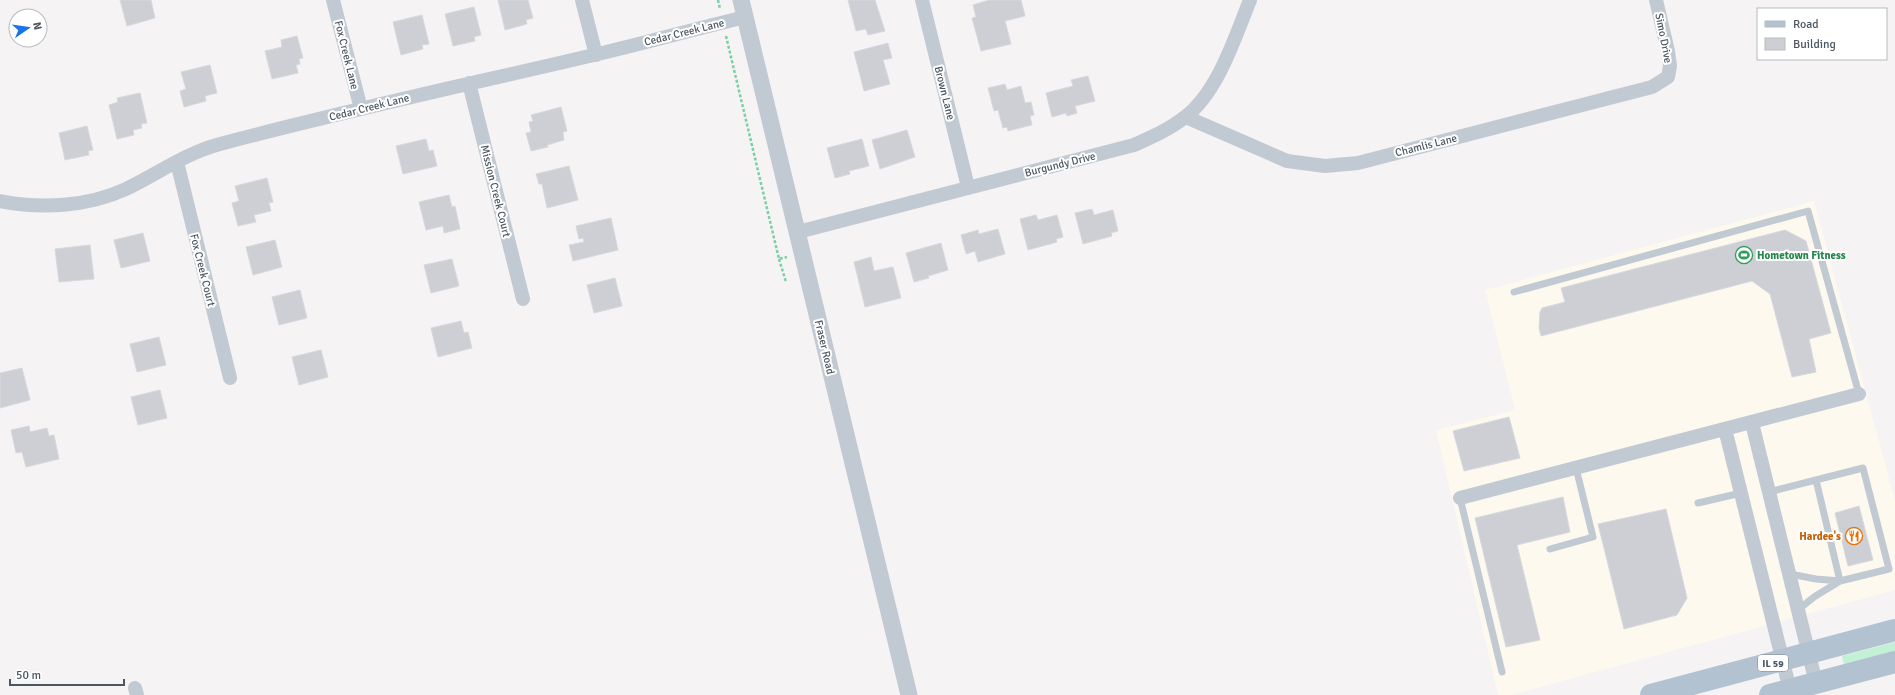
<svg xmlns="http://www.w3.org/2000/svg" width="1895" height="695" viewBox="0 0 1895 695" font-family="Signika,sans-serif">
<rect width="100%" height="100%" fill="#f5f3f3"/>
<path fill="#fdf9ef" d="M1814,201L1895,501V590L1511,695H1498L1436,430L1515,410L1485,290Z"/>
<path fill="#c3f1d5" d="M1895,642V651L1844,665L1842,656Z"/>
<path fill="#cdcfd5" stroke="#d7d9de" d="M120,0H151L155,18L127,26Z
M498,0H528L533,18L526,20L527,24L505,30Z
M848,0H875L885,31L868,35L866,29L856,31Z
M989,0H1021L1025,16L1005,21L1011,44L981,51L972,18L976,17L973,5Z
M474,7L481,35L474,37L475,41L453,46L445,14Z
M422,15L429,44L422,45L423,49L401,55L393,22Z
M297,36L303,58L299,59L300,64L296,65L298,73L272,79L265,51L282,47L281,40Z
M888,43L892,58L883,60L890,84L864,91L854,52Z
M210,65L217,93L205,96L206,101L184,107L180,91L186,89L181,72Z
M1088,76L1095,101L1075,106L1077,113L1067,116L1066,113L1052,117L1046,93L1073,86L1071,80Z
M1005,84L1007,90L1021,86L1025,103L1031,102L1034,115L1030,116L1032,125L1008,131L1007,127L1003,128L998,110L994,111L988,88Z
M140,93L147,123L141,124L142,128L133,130L134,135L117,139L109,105L118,102L117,98Z
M561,107L567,131L563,132L564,140L547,145L548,147L531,151L526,133L531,132L529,122L533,121L531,115Z
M87,126L93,150L88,151L89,155L65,160L59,133Z
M907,130L915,157L880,169L872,140Z
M426,139L429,151L433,150L437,166L403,174L396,146Z
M862,139L869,166L849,171L850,174L835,178L827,148Z
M569,166L578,200L547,208L542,184H539L536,174Z
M267,178L273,202L269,203L271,211L254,215L256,222L238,226L232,203L239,201L235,186Z
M449,195L452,207L455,206L460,229L444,233L443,226L426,230L419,202Z
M1092,209L1094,215L1113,210L1118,231L1111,233L1112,236L1083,244L1075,213Z
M1036,215L1038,220L1057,215L1063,237L1056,239L1057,242L1028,250L1020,219Z
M611,218L618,250L573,261L569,245L584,242L583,238L579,239L576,226Z
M998,229L1005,254L978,262L975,251L966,254L961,235L978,230L979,234Z
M1785,230L1806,241L1831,333L1809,339L1816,372L1792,377L1770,294L1752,281L1541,336L1539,328L1540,312L1542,308L1565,302L1561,288Z
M143,233L150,261L121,268L114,240Z
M275,240L282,267L253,275L246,247Z
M941,243L948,270L928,276L929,278L914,282L906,253Z
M90,245L94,279L59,282L55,249Z
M871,257L874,271L893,267L901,298L865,307L854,262Z
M452,259L459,286L431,293L424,265Z
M615,278L622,306L594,313L587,285Z
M300,290L307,318L279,325L272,297Z
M461,321L464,333L468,332L472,348L438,357L431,328Z
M159,337L166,365L137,372L130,344Z
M321,350L328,377L299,385L292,357Z
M22,368L30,400L0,408V373Z
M160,390L167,418L138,425L131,397Z
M1509,417L1520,458L1464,471L1453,431Z
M29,426L30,432L47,428L49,436L54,435L59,459L26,467L22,452L16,453L11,430Z
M1563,497L1570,532L1517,545L1540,640L1506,647L1475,518Z
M1859,506L1873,560L1848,566L1835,513Z
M1666,509L1687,598L1677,615L1624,629L1598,524Z"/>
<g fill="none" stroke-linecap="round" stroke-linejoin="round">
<path stroke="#7ad0a6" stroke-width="2.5" stroke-dasharray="3 2" stroke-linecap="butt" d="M718,0L720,9
M726,36L779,259L787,257
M779,259L786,282"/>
<path stroke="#c1cad2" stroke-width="7" d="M1514,292L1808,211L1859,394
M1769,492L1863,468L1889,569L1840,581L1816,480
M1460,498L1502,672
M1698,503L1741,493
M1550,549L1593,537L1576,468
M1790,574L1816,579L1840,581
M1799,609L1814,597L1840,581"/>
<path stroke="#c1cad2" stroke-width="14" d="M333,0L361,109
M582,0L596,55
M922,0L968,187
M469,83L523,299
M1186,117L1287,161L1325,166L1358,163L1652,87L1668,77L1670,66L1668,51L1656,0
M177,162L230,378
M0,201C41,209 87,207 126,189C157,174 186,153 220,144C344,111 470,84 594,55C645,43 695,29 745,17
M798,232L1134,145C1152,137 1170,129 1185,117C1218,92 1235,37 1250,0
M1752,423L1816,683
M1725,429L1790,690
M1460,498L1859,394
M135,688L137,695"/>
<path stroke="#c1cad2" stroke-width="17" d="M741,0L909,695"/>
<path stroke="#b3c2d1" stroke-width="22" d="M1651,695L1895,630
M1770,695L1895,662"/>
</g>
<defs>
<g id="stadium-ring" transform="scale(0.9)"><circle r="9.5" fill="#fff" stroke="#2e9e5b" stroke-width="1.5"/><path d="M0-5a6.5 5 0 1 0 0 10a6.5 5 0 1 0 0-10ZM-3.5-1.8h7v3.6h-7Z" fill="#2e9e5b"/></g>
<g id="restaurant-ring" transform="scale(0.9)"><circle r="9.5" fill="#fff" stroke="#e8710a" stroke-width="1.5"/><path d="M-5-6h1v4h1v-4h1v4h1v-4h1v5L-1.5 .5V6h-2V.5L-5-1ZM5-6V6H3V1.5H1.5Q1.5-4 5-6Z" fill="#e8710a"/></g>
</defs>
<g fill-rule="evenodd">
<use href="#stadium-ring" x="1744" y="255"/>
<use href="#restaurant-ring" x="1854" y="536"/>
</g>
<g text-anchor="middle" stroke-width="4" stroke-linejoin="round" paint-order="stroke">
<rect fill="#fff" stroke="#808990" stroke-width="1" x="1758" y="655" width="30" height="16" rx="3"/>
<g font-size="10" font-weight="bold" fill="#4a5661">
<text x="1773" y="667">IL 59</text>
</g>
<g font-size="11" fill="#4a5661" stroke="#fff">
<text transform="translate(684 32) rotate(-14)" y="4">Cedar Creek Lane</text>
<text transform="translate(1664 38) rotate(79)" y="4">Simo Drive</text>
<text transform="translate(347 55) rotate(76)" y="4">Fox Creek Lane</text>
<text transform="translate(945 93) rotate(76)" y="4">Brown Lane</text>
<text transform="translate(369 107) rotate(-14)" y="4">Cedar Creek Lane</text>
<text transform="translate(1426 145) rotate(-14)" y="4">Chamlis Lane</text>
<text transform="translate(1060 164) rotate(-14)" y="4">Burgundy Drive</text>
<text transform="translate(496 191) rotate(76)" y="4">Mission Creek Court</text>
<text transform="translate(203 270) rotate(76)" y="4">Fox Creek Court</text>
<text transform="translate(825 347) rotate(77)" y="4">Fraser Road</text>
</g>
<g font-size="11" font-weight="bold" fill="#27864d" stroke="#fff" text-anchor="start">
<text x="1757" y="259">Hometown Fitness</text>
</g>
<g font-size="11" font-weight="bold" fill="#c56008" stroke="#fff" text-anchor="end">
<text x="1841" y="540">Hardee's</text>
</g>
</g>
<rect x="1757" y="8" width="130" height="52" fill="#ffffff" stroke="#b7bbc0"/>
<rect x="1765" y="21" width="20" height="6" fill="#b3c2d1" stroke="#b7bbc0"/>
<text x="1793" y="28" font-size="12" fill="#4a5661">Road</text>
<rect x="1765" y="38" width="20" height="12" fill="#cdcfd5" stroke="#b7bbc0"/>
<text x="1793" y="48" font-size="12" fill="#4a5661">Building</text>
<g transform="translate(28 28) rotate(77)"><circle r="19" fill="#ffffff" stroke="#b7bbc0"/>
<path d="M0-3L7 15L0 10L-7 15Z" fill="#1a73e8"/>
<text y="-6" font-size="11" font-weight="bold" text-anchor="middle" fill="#4a5661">N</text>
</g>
<path d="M10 679v6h114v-6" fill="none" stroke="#4a5661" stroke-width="2"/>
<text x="16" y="679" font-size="12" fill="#4a5661" stroke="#ffffff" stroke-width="3" paint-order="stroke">50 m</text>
</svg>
